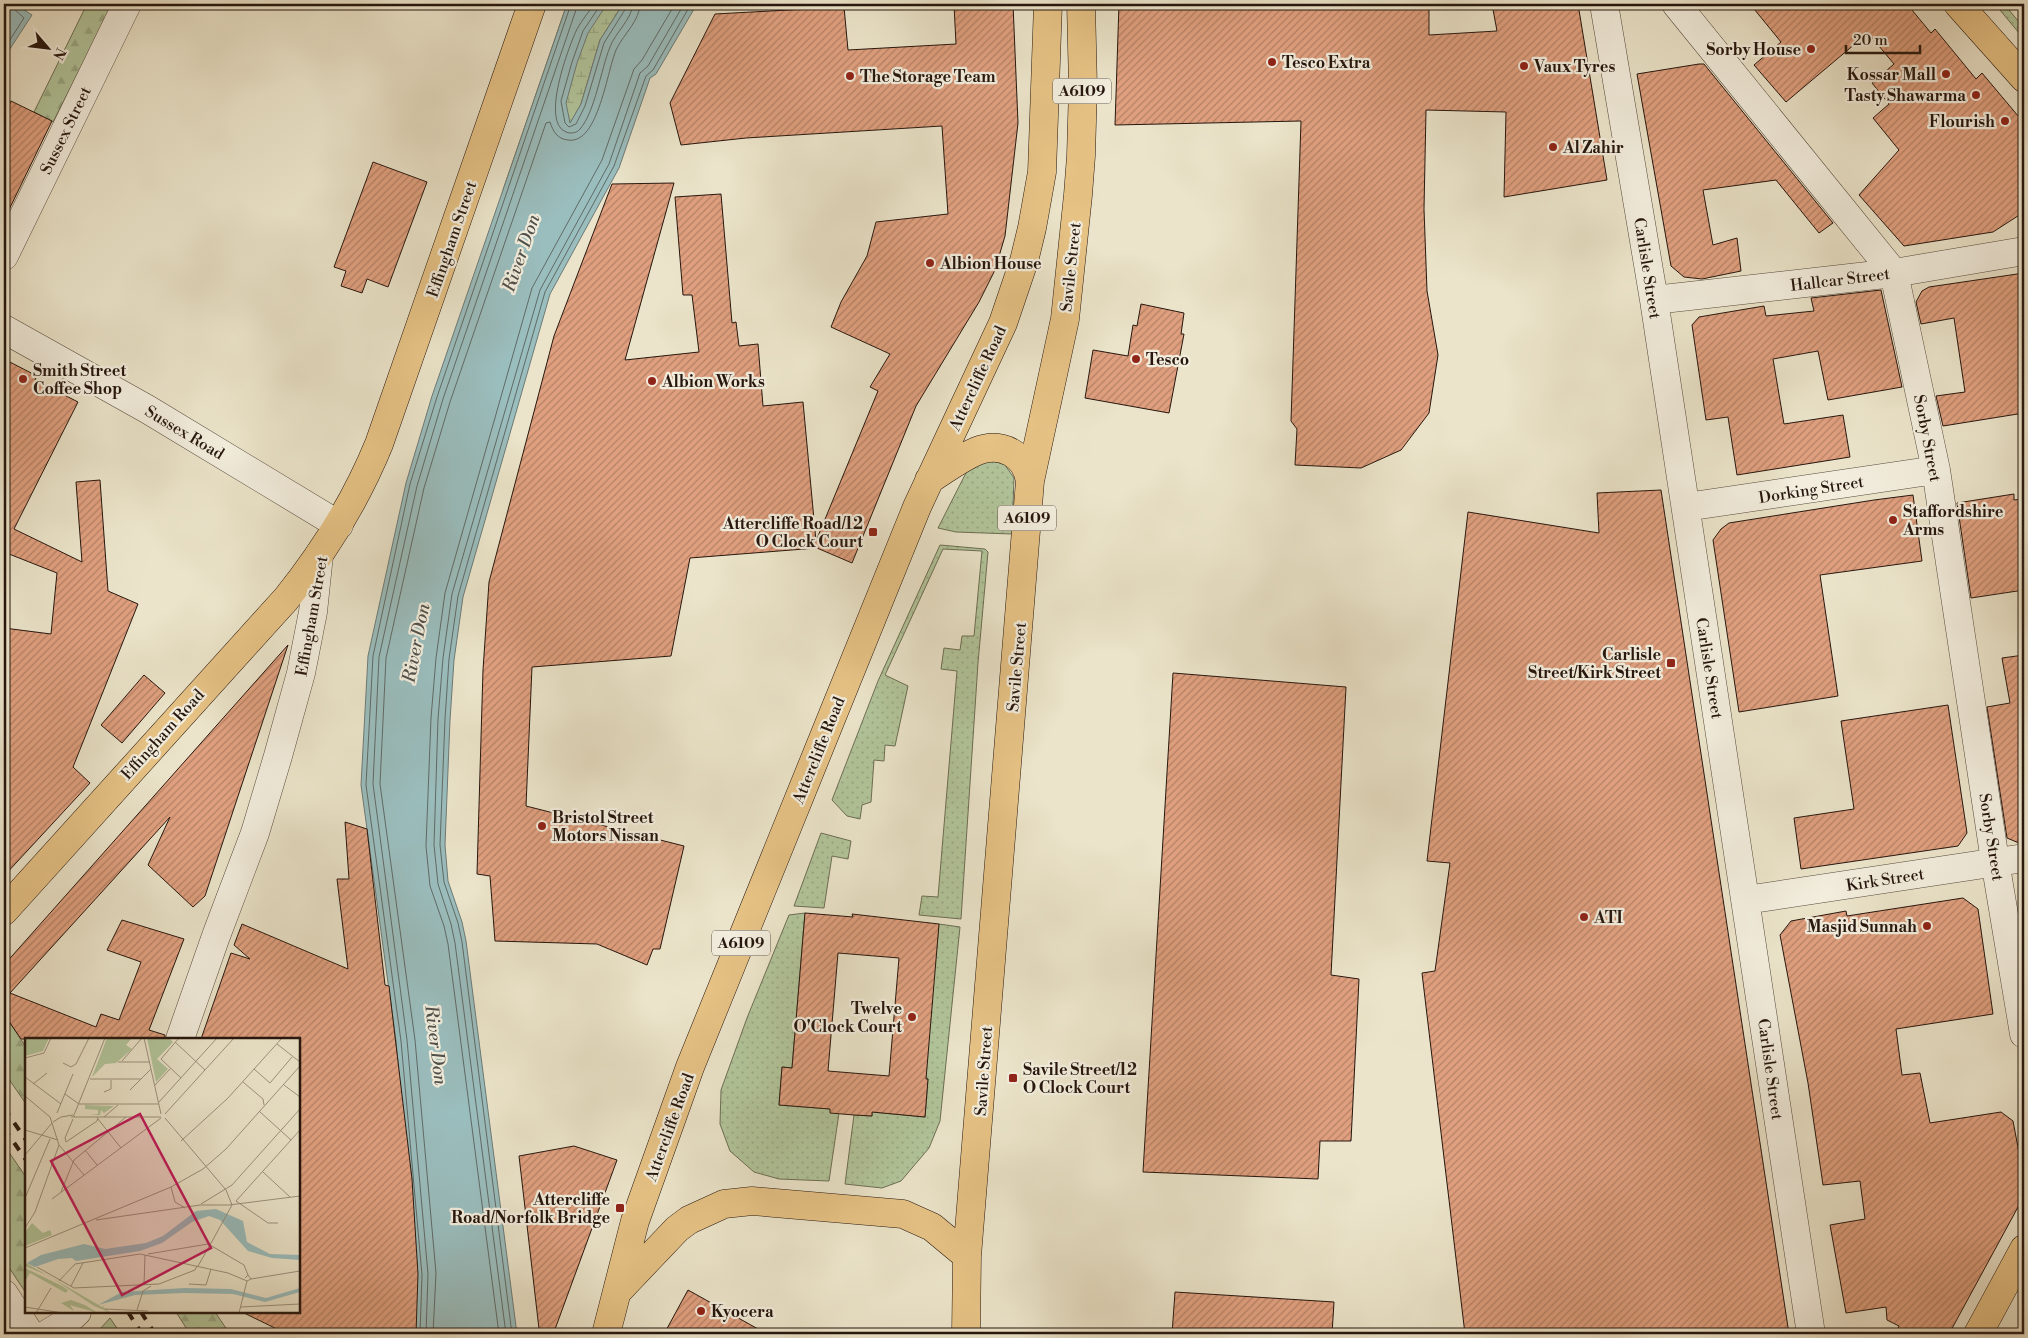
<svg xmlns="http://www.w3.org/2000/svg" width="2028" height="1338" viewBox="0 0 2028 1338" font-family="'Libre Bodoni',serif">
<defs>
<pattern id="grass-dots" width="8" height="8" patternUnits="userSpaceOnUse" patternTransform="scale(1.25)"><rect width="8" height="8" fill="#b2c59b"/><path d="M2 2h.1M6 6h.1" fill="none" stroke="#99a884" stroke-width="1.8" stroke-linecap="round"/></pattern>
<pattern id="forest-firs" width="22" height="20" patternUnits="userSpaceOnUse" patternTransform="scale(1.25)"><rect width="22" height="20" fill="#b2c59b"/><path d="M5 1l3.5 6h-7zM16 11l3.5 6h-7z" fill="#99a884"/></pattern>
<pattern id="wetland-marsh" width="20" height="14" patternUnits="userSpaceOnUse" patternTransform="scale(1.25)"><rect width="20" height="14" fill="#b2c59b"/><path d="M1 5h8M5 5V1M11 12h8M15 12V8" fill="none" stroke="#99a884"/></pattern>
<pattern id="building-hatch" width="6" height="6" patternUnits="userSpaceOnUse" patternTransform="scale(1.25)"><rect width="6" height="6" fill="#e0a07f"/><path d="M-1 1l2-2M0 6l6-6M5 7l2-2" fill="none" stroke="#b58166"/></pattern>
</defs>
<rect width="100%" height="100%" fill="#ebe4ca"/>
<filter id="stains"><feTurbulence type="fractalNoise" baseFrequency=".004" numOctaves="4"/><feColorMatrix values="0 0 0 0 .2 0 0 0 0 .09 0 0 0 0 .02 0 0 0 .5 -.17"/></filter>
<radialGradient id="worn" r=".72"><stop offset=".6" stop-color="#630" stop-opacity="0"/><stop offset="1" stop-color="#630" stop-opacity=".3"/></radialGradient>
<path fill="url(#grass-dots)" stroke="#6c6e54" d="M1995,4H2004L2024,28V39Z
M991,460L1005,465L1014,478L1012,534L956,532L938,528L969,467Z
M940,545L985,549L988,552L978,663L961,919L919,915L922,896L938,897L957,671L941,669L944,648L960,650L962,636H974L982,551L943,549L885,675L908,686L895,746L885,745L884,761L874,760L871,802L862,805L860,819L847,816L832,800L878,681Z
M821,833L851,841L848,859L832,856L824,908L794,906Z
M805,913L792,1068L782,1067L779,1105L830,1109L839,1113L829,1181L779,1179L754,1172L730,1151L720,1124L721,1090L747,1018L789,915Z
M939,924L960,927L940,1121L929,1148L901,1181L882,1188L845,1184L854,1115L872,1116V1112L925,1117L928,1079H923Z"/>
<path fill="url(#forest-firs)" stroke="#6c6e54" d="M87,4H113L53,122L34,112Z
M4,1014L26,1047V1104L4,1072Z
M4,1145L26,1177V1293L4,1260Z
M176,1312H215L230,1334H190Z
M110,1318L121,1334H99L100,1329Z"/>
<path fill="url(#wetland-marsh)" stroke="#6c6e54" d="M567,4H623L600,40L581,104L570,124L503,190Z"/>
<path fill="#9abdbd" stroke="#6c7a77" d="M4,4H15L32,15L4,58Z
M567,4H607L588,33L577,63L566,103L570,123L581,104L600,40L623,4H697L656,74L650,78L619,168L550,294L463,597L454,660L450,720L445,845L448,881L462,922L466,941L517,1334H415L417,1275L396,1041L361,785L368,656L406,483L432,396Z"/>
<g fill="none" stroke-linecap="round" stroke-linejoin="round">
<path stroke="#606a66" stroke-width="1" d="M594,4C589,12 582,20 577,29C569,46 540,122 566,132C571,134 577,133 580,129C595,112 601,69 610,47C615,33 632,19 633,4
M601,4L583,31L572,62L561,101L565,123L569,127L576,124L585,106L604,43L626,8L627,4
M4,49L24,18L14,9L13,4
M420,1334L422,1275L401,1041L366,785L373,656L410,484L437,397L571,4
M426,1334L428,1274L407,1040L373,784L379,657L417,486L443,399L578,4
M433,1334L436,1273L415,1040L380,784L386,658L424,488L450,402L546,123L550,122C553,131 557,139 568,140C599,145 607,68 617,48C624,34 640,20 640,4
M499,1334L448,944L444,926L430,886L426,846L431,718L436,658L445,593L532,288L602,160L634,69L642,60L675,4
M506,1334L455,943L451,924L438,884L434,845L438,719L443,658L452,594L540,290L609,164L640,73L648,66L684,4
M512,1334L462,942L458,923L444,882L440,845L445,719L449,659L458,596L545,292L614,166L646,76L653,70L691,4"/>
</g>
<path fill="url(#building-hatch)" stroke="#26160e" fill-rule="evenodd" d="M985,4H1013L1018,123L1005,236L995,270L979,302L916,406L852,563L817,548L690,558L671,656L532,667L526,806L684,846L660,949H653L647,965L597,944L495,941L490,876L477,874L483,670L489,582L554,336L612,184L674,183L625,360L699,352L692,295H683L675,197L721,194L732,323L736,322L739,346L758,344L763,406L803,402L816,541L878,391L870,387L890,354L831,327L841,302L867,256L876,222L948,214L942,126L746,138L681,145L670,103L715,14L844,7L848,50L956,44L954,5Z
M1119,4H1429V35L1497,31L1492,4H1578L1607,180L1504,197L1506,112L1426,110L1424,209L1427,291L1438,355L1429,413L1401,450L1361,468L1295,465L1297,429L1291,421L1301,121L1115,125Z
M1750,4H1907L1931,33L1935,29L1976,79L1982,73L2024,123V212L1993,232L1904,246L1859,195L1899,150L1873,118L1889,104L1872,83L1894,64L1868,33L1786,102L1754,65L1781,42Z
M1699,64H1704L1833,223L1819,233L1776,180L1703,190L1713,245L1737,238L1741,271L1702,279L1684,277L1671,266L1637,74Z
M11,101L52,121L4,220V116Z
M373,162L427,182L388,287L367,279L362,293L341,286L346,271L334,267Z
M2024,273V413L1943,426L1936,396L1965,392L1954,318L1921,324L1916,302L1922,291L1929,287Z
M1881,290L1902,387L1828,400L1818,351L1773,359L1784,424L1843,415L1850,457L1737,475L1728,417L1706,420L1692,325L1699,317L1764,306L1766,316L1814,311L1811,298Z
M1141,304L1184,313L1181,334H1184L1169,413L1085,398L1093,350L1128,356L1133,325L1137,326Z
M4,359L37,376L35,380L78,402L14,529L82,562L76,482L100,480L108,591L138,604L73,767L90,783L4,876V628L51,634L57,573L4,552Z
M1661,490L1789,1334H1465L1422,973L1435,971L1450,863L1427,861L1468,512L1599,533L1597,493Z
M2014,494V500L2024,499V590L1971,598L1957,503Z
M1913,495L1922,561L1820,575L1838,696L1739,712L1713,540L1721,529L1729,523L1874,500Z
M288,645L205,896L193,907L148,865L170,817L10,993L96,1027L101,1014L119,1020L141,962L107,950L122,920L184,939L149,1030L165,1035V1039H21L4,1014V965Z
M2024,655V843H2019L2007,838L1987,707L2010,703L2002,658Z
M1173,673L1346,687L1331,975L1359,979L1351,1141H1320L1318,1179L1143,1172Z
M144,675L165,693L122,743L101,725Z
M1948,705L1967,833L1958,846L1801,869L1794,818L1854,809L1841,721Z
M345,822L367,829L385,985L389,986L412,1179L418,1274L416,1334H287L242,1312H299V1039H201L231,953L250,959L234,945L242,924L348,969L337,879H349Z
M1963,898L1978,909L1993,1014L1896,1029L1902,1075L1920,1073L1930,1123L2001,1112L2013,1121L2024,1179V1196L1949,1334H1896L1899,1326L1887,1320L1886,1307L1846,1313L1830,1225L1865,1219L1860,1181L1823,1185L1808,1083L1780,935L1791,921L1846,911L1847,916Z
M805,913L853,917L852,914L939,924L926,1079H928L925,1117L872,1112V1116L854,1115L830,1113V1109L779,1105L782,1067L792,1068ZM838,953L899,958L889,1076L828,1071Z
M574,1146L617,1160L554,1332L539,1329L519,1156Z
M688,1290L767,1334H664Z
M1175,1292L1334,1302L1332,1334H1172Z"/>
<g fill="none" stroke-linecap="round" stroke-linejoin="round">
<g stroke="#574a3d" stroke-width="29">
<path id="minor" d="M1604,4L1654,300L1811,1334
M1676,4L1894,273L1936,470L1995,861L2024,1034
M4,256L127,4
M1654,300L1894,273L2024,251
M4,329L147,409L339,525
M1686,507L1936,470
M1746,900L2024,858
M180,1039L216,936L255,833L278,756L301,673L313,612L319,555
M4,1294L30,1334
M47,1334L65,1323L77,1312"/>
</g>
<g stroke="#26160e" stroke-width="29">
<path id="major" d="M1958,4L2024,78
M929,480C945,470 960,458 977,451C1002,441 1026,455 1030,481
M4,911L286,599C324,552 356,500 379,444L532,4
M618,1291L677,1229L689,1220L724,1204L752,1201L903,1214L932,1227L967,1256
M606,1334L635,1221L690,1067L917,507L1003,323L1024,261L1032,228L1042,172L1048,4
M966,1334L967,1256L1030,481L1065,319L1078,195L1081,156L1083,87L1081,4
M1978,1334L2024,1249"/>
</g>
<use href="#minor" stroke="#f2eddd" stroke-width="28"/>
<use href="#major" stroke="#e6c285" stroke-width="28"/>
<path stroke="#26160e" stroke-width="4" stroke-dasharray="9 9" stroke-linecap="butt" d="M4,1108L26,1140
M4,1128L26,1160
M128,1312L142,1334
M141,1312L155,1334"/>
</g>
<g fill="#8f2418" stroke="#f2eddd" stroke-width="2">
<circle cx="1811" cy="49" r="5"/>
<circle cx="1272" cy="62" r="5"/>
<circle cx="1524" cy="66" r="5"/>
<circle cx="1946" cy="74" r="5"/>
<circle cx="850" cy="76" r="5"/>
<circle cx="1976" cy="95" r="5"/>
<circle cx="2005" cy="121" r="5"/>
<circle cx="1553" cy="147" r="5"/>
<circle cx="930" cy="263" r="5"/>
<circle cx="1136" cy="359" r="5"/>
<circle cx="23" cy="379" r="5"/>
<circle cx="652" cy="381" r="5"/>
<circle cx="1893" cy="520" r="5"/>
<rect x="868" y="527" width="10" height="10" rx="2.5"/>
<rect x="1666" y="658" width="10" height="10" rx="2.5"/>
<circle cx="542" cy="826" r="5"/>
<circle cx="1584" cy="917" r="5"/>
<circle cx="1927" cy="926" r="5"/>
<circle cx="912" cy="1017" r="5"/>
<rect x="1008" y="1073" width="10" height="10" rx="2.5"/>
<rect x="615" y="1203" width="10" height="10" rx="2.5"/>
<circle cx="701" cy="1311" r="5"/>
</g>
<g text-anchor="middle" stroke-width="4.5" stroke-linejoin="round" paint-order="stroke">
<g fill="#f2eddd" stroke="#63564c" stroke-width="1">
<rect x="1053" y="78.5" width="58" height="25" rx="4"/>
<rect x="998" y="505.5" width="58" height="25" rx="4"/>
<rect x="712" y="930.5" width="58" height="25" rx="4"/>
</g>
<g font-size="15" font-weight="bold" fill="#26160e">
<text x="1082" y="96">A6109</text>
<text x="1027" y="523">A6109</text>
<text x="741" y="948">A6109</text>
</g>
<g font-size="16" font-weight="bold" fill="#26160e" stroke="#f2eddd" text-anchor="start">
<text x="1801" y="55" text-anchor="end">Sorby House</text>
<text x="1282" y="68">Tesco Extra</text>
<text x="1534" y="72">Vaux Tyres</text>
<text x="1936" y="80" text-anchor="end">Kossar Mall</text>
<text x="860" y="82">The Storage Team</text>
<text x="1966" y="101" text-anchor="end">Tasty Shawarma</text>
<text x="1995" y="127" text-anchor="end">Flourish</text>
<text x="1563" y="153">Al Zahir</text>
<text x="940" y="269">Albion House</text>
<text x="1146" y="365">Tesco</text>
<text x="33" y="376">Smith Street<tspan x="33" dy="18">Coffee Shop</tspan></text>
<text x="662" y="387">Albion Works</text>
<text x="1903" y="517">Staffordshire<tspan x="1903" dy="18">Arms</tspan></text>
<text x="863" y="529" text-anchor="end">Attercliffe Road/12<tspan x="863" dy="18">O Clock Court</tspan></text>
<text x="1661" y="660" text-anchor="end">Carlisle<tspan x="1661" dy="18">Street/Kirk Street</tspan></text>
<text x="552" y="823">Bristol Street<tspan x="552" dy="18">Motors Nissan</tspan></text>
<text x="1594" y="923">ATI</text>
<text x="1917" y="932" text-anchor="end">Masjid Sunnah</text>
<text x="902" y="1014" text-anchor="end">Twelve<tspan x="902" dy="18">O'Clock Court</tspan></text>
<text x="1023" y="1075">Savile Street/12<tspan x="1023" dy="18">O Clock Court</tspan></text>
<text x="610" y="1205" text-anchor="end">Attercliffe<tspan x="610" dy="18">Road/Norfolk Bridge</tspan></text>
<text x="711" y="1317">Kyocera</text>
</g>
<g font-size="16" fill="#26160e" stroke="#f2eddd">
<text transform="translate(65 130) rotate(-64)" y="6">Sussex Street</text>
<text transform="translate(451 239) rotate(-71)" y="6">Effingham Street</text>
<text transform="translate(1070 267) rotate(-84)" y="6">Savile Street</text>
<text transform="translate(1648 268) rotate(81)" y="6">Carlisle Street</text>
<text transform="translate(1840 279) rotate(-7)" y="6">Hallcar Street</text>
<text transform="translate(977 378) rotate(-65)" y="6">Attercliffe Road</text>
<text transform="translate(185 432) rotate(31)" y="6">Sussex Road</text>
<text transform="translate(1928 438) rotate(79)" y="6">Sorby Street</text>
<text transform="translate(1811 489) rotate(-9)" y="6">Dorking Street</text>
<text transform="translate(311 616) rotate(-80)" y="6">Effingham Street</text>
<text transform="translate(1016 667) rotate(-85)" y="6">Savile Street</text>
<text transform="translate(1710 668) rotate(81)" y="6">Carlisle Street</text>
<text transform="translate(162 734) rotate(-48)" y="6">Effingham Road</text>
<text transform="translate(818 750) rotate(-68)" y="6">Attercliffe Road</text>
<text transform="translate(1992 837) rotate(81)" y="6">Sorby Street</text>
<text transform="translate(1885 879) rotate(-9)" y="6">Kirk Street</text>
<text transform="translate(1771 1069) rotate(82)" y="6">Carlisle Street</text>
<text transform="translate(983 1071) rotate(-86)" y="6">Savile Street</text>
<text transform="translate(669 1127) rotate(-70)" y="6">Attercliffe Road</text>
</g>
<g font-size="18" font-style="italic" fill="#4f504b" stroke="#f2eddd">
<text transform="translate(521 253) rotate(-71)" y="6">River Don</text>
<text transform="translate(416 643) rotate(-79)" y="6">River Don</text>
<text transform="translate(436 1045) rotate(83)" y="6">River Don</text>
</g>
</g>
<g transform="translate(25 1038)">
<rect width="275" height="275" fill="#ebe4ca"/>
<path d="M60,67L89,68L79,75L76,72L75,77H66L73,76V72L60,71ZM7,185L18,195L25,192L27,197L0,208V194ZM1,225L77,269L80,267L78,269L86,275L69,268L24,238L0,228ZM0,230L37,248L43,252L41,255L5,235L0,243ZM46,262L60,267L73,275L45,267L49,273L36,265Z" fill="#b2c59b"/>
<path d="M122,0H144L148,4L132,21L143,31L131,44Z" fill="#b2c59b"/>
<path d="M0,0H24L18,13L0,18ZM82,0H107L101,7L107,11L91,25L80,26L67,39Z" fill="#b2c59b"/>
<path d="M191,171L218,183L222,204L245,216L275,217V222L247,220L223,213L195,182L184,178L167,184L137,205L115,213L51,223L47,220L33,221L10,229L2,225L16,217L59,206L80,211L121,205L138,198L171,173ZM159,250L206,251L241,260L275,250V254L240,264L208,256L159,255L110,257L73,267L97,254Z" fill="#9abdbd"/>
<path fill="none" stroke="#9c927f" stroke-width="1" d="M119,0L136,76M154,0L136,21L156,40M150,4L180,32M252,6L275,24M0,20L19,15L26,0M97,23L117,0M93,24H125M38,25L46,29L51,26L64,0M229,31L245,45L267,19M0,39L36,66M65,41H116M218,44L238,61L239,67M8,46L22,35M130,47L145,31M259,47L275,59M105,52L126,31M79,54L86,51V42M40,56L54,66H134M0,58L25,79L34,107L10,174L0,190M134,64L192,0M234,73L266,102M32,75L48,36M140,76L209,0M49,77L80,0M50,79H136M79,79L93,67M140,80L201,152L207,167M48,81L40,100L41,104L72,83L73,79M73,81L96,110M28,84L36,79L48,77L50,79H46M0,92L33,102M156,103L203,60L257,0M34,107L59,137M60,112L72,127M0,117L27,85M238,134L265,159M146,149L150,164L160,170M36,154L49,122L101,79M0,160L25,101M27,161L136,80M176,166L207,147L275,71M207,167L185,207L219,227L223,237M71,182L175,167H204L275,158M253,185H243L211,163L275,92M0,210L146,149L178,131L201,111L275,28M123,216L183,206L185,207L173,228M12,229L49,250L134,246L170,232L172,228M226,241L275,233M34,243L50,226L115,216L203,235L222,243L226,241L223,237L220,240M164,246L181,247L186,231M119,247L120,217M46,248L58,225M0,269L38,275M216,269L275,266M80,271L123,273M112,272L118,253L126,248M11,275L26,250M214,275L222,243"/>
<path fill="#c2185b" fill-opacity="0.15" stroke="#c2185b" stroke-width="2.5" d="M115,76L186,210L97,257L26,123Z"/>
<rect width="275" height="275" fill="none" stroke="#26160e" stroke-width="2.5"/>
</g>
<rect width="2028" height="1338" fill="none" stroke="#ebe4ca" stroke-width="20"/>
<rect x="5" y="5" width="2018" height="1328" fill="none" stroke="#26160e" stroke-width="2.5"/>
<rect x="10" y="10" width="2008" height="1318" fill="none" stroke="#26160e"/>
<g transform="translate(48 48) rotate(118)" stroke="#f2eddd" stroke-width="4" paint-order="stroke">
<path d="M0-4L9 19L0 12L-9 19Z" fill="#26160e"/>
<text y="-8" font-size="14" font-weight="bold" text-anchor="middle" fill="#26160e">N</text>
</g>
<path d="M1846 45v8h74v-8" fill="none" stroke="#26160e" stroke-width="2.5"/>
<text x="1853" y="45" font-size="15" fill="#26160e" stroke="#f2eddd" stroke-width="4" paint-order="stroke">20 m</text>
<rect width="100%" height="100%" filter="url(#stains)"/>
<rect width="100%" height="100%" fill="url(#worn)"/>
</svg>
